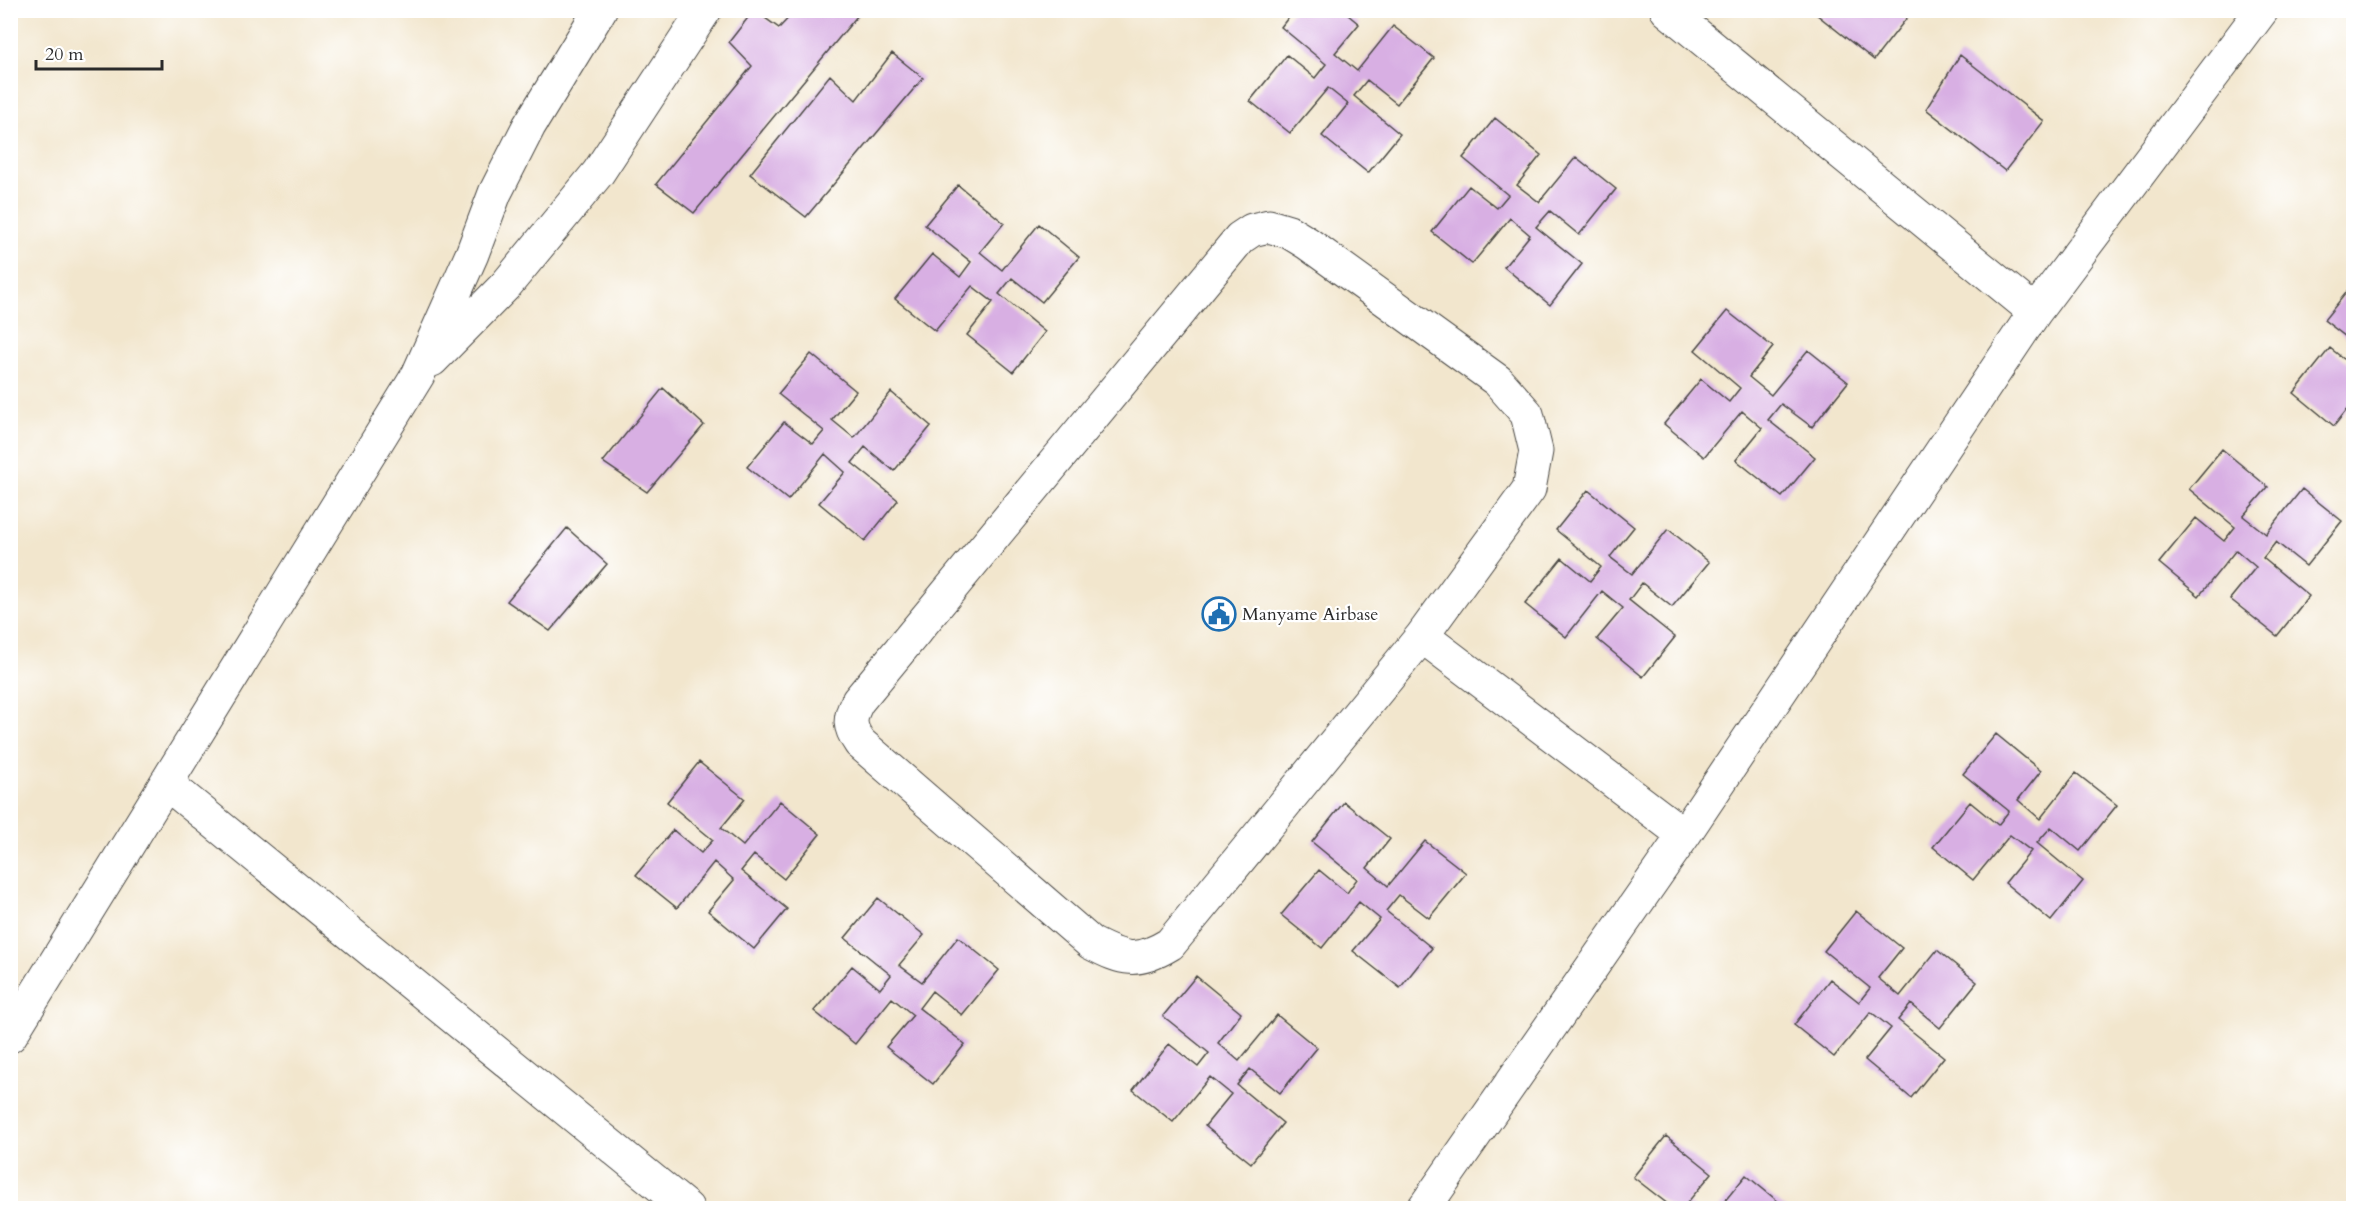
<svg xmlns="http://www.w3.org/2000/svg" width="2364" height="1219" viewBox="0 0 2364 1219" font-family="Cardo,serif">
<rect width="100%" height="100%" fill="#fff"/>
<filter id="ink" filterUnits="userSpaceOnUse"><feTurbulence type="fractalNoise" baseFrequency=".0167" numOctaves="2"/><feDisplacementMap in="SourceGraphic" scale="12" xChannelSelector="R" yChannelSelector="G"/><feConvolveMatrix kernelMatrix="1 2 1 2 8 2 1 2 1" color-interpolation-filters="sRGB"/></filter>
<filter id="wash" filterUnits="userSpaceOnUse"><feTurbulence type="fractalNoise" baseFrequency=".008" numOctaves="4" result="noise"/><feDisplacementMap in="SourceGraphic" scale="24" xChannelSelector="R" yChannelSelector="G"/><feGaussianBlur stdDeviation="1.35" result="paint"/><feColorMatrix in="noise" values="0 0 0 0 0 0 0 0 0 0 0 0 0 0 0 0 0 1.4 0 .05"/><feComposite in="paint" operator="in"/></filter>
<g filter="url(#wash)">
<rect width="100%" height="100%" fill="#f2e6cd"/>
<g id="blocks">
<path fill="#d8afe3" d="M754,10L779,28L796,10H852L858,15L694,213L656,184L752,66L729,42Z
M1294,10H1342L1359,24L1335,53L1357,71L1393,26L1434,58L1397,104L1367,80L1354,96L1400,134L1368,173L1322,136L1348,104L1328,88L1290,133L1250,101L1287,55L1315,78L1326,64L1281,27Z
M1811,10H1913L1874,60Z
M892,53L923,78L806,217L750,174L830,75L856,100Z
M1960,55L2044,121L2005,171L1926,109Z
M1495,118L1541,155L1517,185L1539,202L1576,157L1616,189L1579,235L1550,211L1536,227L1582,264L1550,305L1504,267L1530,235L1510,218L1472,264L1432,232L1469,186L1497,208L1508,195L1463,158Z
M958,185L1004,223L980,252L1002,270L1039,224L1079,257L1042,302L1012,278L999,294L1045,332L1013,372L967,335L993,302L972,286L935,331L895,299L932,254L960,277L971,262L925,225Z
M2354,283V343L2324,320Z
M1727,311L1773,347L1749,377L1771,395L1808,350L1848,382L1812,427L1781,404L1768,420L1815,457L1782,497L1736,460L1762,428L1742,411L1704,457L1664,424L1701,379L1729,402L1740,388L1695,350Z
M2330,348L2354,367V401L2334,426L2294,393Z
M811,354L856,391L832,420L854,438L891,392L931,426L894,471L865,447L852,463L898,500L865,541L819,503L845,472L825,454L788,500L747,467L784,422L813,444L824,431L778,394Z
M663,388L704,425L647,492L603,462Z
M2222,449L2268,487L2243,516L2266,534L2302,489L2342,521L2306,566L2276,542L2263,558L2309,596L2277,636L2230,599L2256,567L2236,550L2199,596L2159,563L2196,518L2224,541L2235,527L2189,489Z
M1588,490L1634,527L1610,557L1632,574L1668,529L1709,562L1672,607L1642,583L1629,600L1675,637L1643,677L1597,639L1623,608L1602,591L1566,637L1525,604L1562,558L1590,581L1601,567L1556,530Z
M567,528L607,564L550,631L507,601Z
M1996,734L2041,771L2018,800L2040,819L2076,773L2117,805L2080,851L2051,827L2037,843L2083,881L2051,921L2005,883L2031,851L2010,835L1973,880L1933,847L1970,802L1998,825L2009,811L1963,774Z
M699,762L745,799L721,828L743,846L780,801L820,834L784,879L754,855L741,871L787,909L754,949L708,911L734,880L714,862L677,908L636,875L673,830L701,853L713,840L667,802Z
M1344,802L1390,839L1367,868L1388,886L1425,841L1466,873L1429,918L1399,895L1386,911L1432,948L1400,988L1353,951L1380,919L1359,902L1322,948L1281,915L1319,870L1347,893L1357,879L1312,842Z
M878,898L924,935L899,965L922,982L958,937L999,970L962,1015L932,991L919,1008L965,1044L933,1084L886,1047L913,1015L892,998L855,1044L814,1011L852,966L880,989L891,975L845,938Z
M1856,911L1902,948L1878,978L1900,996L1937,950L1977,982L1940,1028L1911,1004L1898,1020L1944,1057L1911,1098L1865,1060L1891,1028L1871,1012L1834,1057L1794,1025L1830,979L1859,1002L1870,988L1824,951Z
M1196,976L1241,1013L1218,1043L1239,1061L1277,1015L1317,1048L1280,1093L1250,1069L1237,1085L1283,1123L1251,1163L1205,1126L1231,1094L1210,1077L1173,1122L1133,1090L1169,1044L1198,1067L1209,1053L1163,1016Z
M1666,1136L1712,1173L1687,1203L1694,1208H1673L1633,1177Z
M1746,1175L1786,1208H1719Z"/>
</g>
</g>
<g filter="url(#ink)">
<use href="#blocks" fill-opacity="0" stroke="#494743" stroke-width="1.5"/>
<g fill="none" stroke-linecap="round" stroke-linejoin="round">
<g stroke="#494743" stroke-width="35">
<path id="street" d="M1667,10L2035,312
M1269,226L1289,232L1307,243L1498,381L1527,414L1536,451L1529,489L1422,636L1170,944C1137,964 1124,960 1091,943L860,743C849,727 848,719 858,701L1240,238L1252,230Z
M432,360L506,285L598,173L705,10
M1422,636L1684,835
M166,783L687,1208
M10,1036L418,375L472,254L495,193L529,126L600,10
M1424,1208L1684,835L2035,312L2262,10"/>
</g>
<use href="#street" stroke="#fff" stroke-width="33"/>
</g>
</g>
<defs>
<g id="civic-ring" transform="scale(1.725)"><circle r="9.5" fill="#fff" stroke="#1f6fb2" stroke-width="1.5"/><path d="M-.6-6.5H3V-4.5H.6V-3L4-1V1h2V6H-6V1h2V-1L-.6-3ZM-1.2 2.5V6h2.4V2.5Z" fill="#1f6fb2"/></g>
</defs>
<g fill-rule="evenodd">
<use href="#civic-ring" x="1219" y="614"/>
</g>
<g text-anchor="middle" stroke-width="4.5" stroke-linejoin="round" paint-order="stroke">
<g font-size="18" fill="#2b2b2b" stroke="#fff" text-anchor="start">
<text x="1242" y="620">Manyame Airbase</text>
</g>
</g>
<rect width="2364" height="1219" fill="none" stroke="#fff" stroke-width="36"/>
<path d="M36 60v9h126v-9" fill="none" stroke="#2b2b2b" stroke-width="3"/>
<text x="45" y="60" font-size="18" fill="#2b2b2b" stroke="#ffffff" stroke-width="4.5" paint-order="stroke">20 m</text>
</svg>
